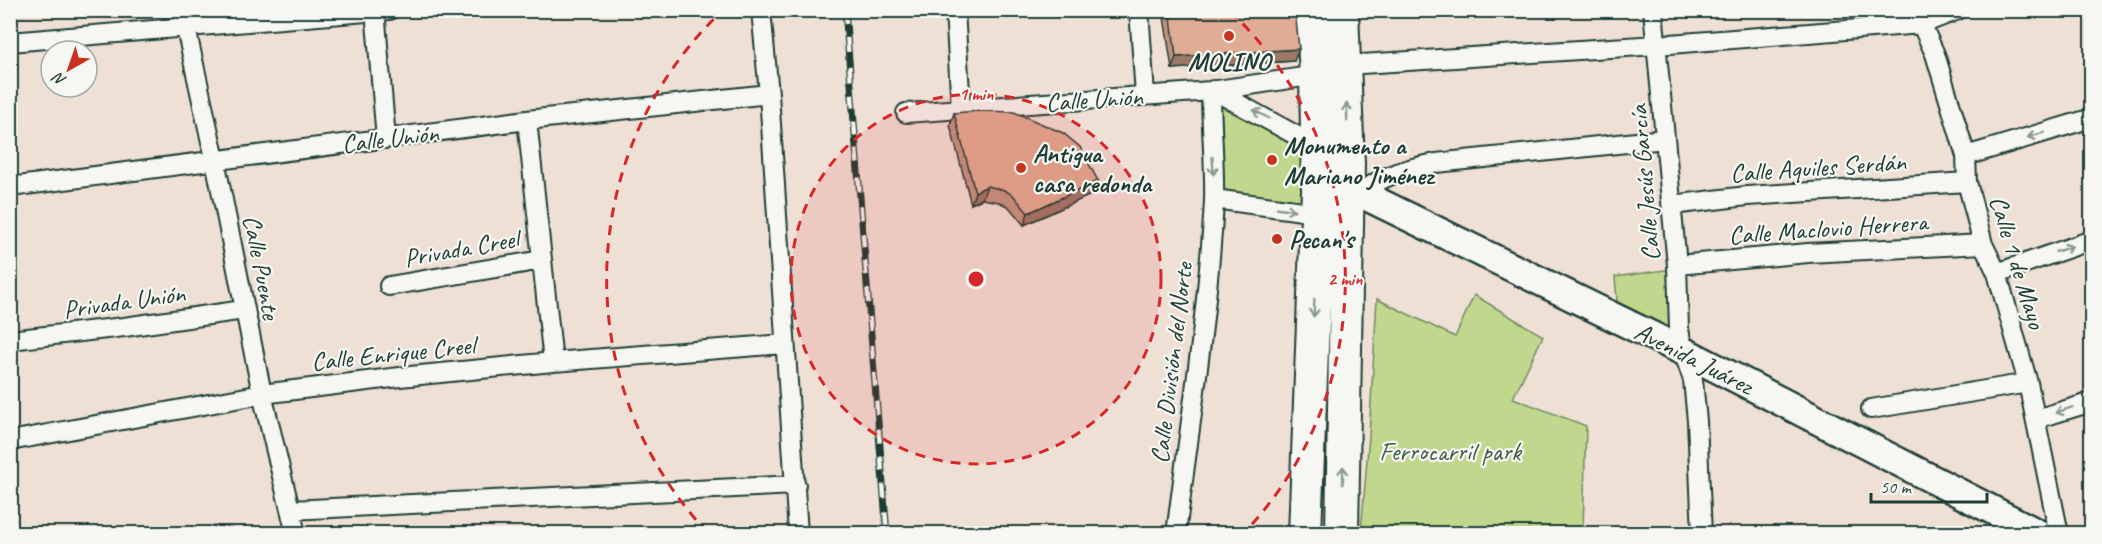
<svg xmlns="http://www.w3.org/2000/svg" width="2102" height="544" viewBox="0 0 2102 544" font-family="Caveat,sans-serif">
<rect width="100%" height="100%" fill="#efe0d6"/>
<filter id="ink" filterUnits="userSpaceOnUse"><feTurbulence type="fractalNoise" baseFrequency=".0167" numOctaves="2"/><feDisplacementMap in="SourceGraphic" scale="12" xChannelSelector="R" yChannelSelector="G"/><feConvolveMatrix kernelMatrix="1 2 1 2 8 2 1 2 1" color-interpolation-filters="sRGB"/></filter>
<g filter="url(#ink)">
<path fill="#c1d78d" stroke="#708a60" stroke-width="1.5" d="M1215,94L1302,149L1311,208L1218,195Z
M1672,269L1677,343L1618,313L1615,277Z
M1474,295L1543,336L1513,398L1586,426L1583,532L1510,530L1509,534L1361,533L1369,436L1377,299L1455,337Z"/>
<g fill="none" stroke-linecap="round" stroke-linejoin="round">
<g stroke="#1f3d34" stroke-width="22">
<path id="minor" d="M182,10L215,160L262,394L296,534
M375,10L386,139
M761,10L769,94L798,534
M955,10L961,109
M1139,10L1145,95
M1653,10L1677,265L1679,329L1683,351L1693,380L1697,421L1702,534
M1915,10L1935,54L1966,156L1967,182L1983,244L1997,273L2028,383L2059,534
M10,42L390,10
M1346,65L1657,45L1922,24L1958,10
M1213,90L1323,150
M906,113L1211,91L1316,75
M527,120L553,362
M1966,156L2092,118
M10,187L527,120L769,94
M1360,193C1384,175 1407,168 1436,163L1665,139
M1214,199L1324,214
M1672,205L1747,196L1967,182
M1677,265L1808,253L1983,244
M1997,273L2092,240
M389,286L542,260
M10,340L124,327L244,310
M1871,409L2028,383
M2036,419L2092,402
M10,441L262,394L400,377L553,362L785,344
M291,510L796,485
M1176,534C1190,423 1208,312 1214,201C1215,164 1211,127 1211,91"/>
</g>
<g stroke="#1f3d34" stroke-width="32">
<path id="secondary" d="M1329,178L1683,351L2039,534"/>
</g>
<g stroke="#1f3d34" stroke-width="36">
<path id="trunk" d="M1342,10L1348,164L1342,534
M1305,534L1318,190L1316,75L1312,10"/>
</g>
<use href="#minor" stroke="#f6f6f2" stroke-width="18"/>
<use href="#secondary" stroke="#f6f6f2" stroke-width="27"/>
<use href="#trunk" stroke="#f6f6f2" stroke-width="32"/>
<g stroke="#1f3d34" stroke-width="7">
<path id="rail" d="M845,10L887,534"/>
</g>
<use href="#rail" stroke="#f6f6f2" stroke-width="4.5" stroke-dasharray="14" stroke-linecap="butt"/>
</g>
<path fill="#c19480" stroke="#1f3d34" stroke-width="1.5" d="M1163,10H1295L1294,61L1172,69Z
M954,113L1093,194L1024,225L1009,207L999,202L982,199L971,204L950,125Z"/>
<path fill="#9d7868" stroke="#1f3d34" stroke-width="1.5" d="M1299,49L1294,61L1172,69L1176,57Z
M1098,181L1093,194L1024,225L1028,213Z
M987,186L982,199L971,204L975,192Z"/>
<path fill="#e0ac95" stroke="#1f3d34" stroke-width="1.5" d="M1170,10H1295L1299,49L1176,57Z
M978,111L1014,112L1063,133L1080,147L1098,181L1028,213L1013,195L1004,190L987,186L975,192L954,113Z"/>
<defs><path id="oneway-shaft" d="M-6 0H5M1.5-3L5.5 0L1.5 3" fill="none" stroke-width="1.6" stroke-linecap="round" stroke-linejoin="round" transform="scale(1.5)"/></defs>
<g stroke="#8a9a93">
<use href="#oneway-shaft" transform="translate(1347 112) rotate(-91)"/>
<use href="#oneway-shaft" transform="translate(1261 114) rotate(-152)"/>
<use href="#oneway-shaft" transform="translate(2036 135) rotate(163)"/>
<use href="#oneway-shaft" transform="translate(1213 166) rotate(87)"/>
<use href="#oneway-shaft" transform="translate(1286 209) rotate(8)"/>
<use href="#oneway-shaft" transform="translate(2064 249) rotate(-19)"/>
<use href="#oneway-shaft" transform="translate(1314 308) rotate(92)"/>
<use href="#oneway-shaft" transform="translate(2064 410) rotate(162)"/>
<use href="#oneway-shaft" transform="translate(1343 475) rotate(-89)"/>
</g>
</g>
<circle cx="976" cy="279" r="185" fill="#d62828" fill-opacity=".12"/>
<g fill="none" stroke="#d62828" stroke-width="3" stroke-dasharray="10 8">
<circle cx="976" cy="279" r="185"/>
<path d="M708 533A369 369 0 0 1 722 11M1230 11A369 369 0 0 1 1244 533"/>
</g>
<g fill="#c8321e" stroke="#f6f6f2" stroke-width="2">
<circle cx="1229" cy="36" r="6"/>
<circle cx="1272" cy="160" r="6"/>
<circle cx="1021" cy="168" r="6"/>
<circle cx="1277" cy="239" r="6"/>
</g>
<g text-anchor="middle" stroke-width="4.5" stroke-linejoin="round" paint-order="stroke">
<g font-size="26" font-weight="bold" fill="#1f3d34" stroke="#f6f6f2" text-anchor="start">
<text x="1229" y="70" text-anchor="middle">MOLINO</text>
<text x="1284" y="154">Monumento a<tspan x="1284" dy="30">Mariano Jiménez</tspan></text>
<text x="1033" y="162">Antigua<tspan x="1033" dy="30">casa redonda</tspan></text>
<text x="1289" y="248">Pecan's</text>
</g>
<g font-size="26" fill="#1f3d34" stroke="#f6f6f2">
<text transform="translate(1094 99) rotate(-4)" y="9">Calle Unión</text>
<text transform="translate(390 138) rotate(-7)" y="9">Calle Unión</text>
<text transform="translate(1818 167) rotate(-4)" y="9">Calle Aquiles Serdán</text>
<text transform="translate(1644 183) rotate(-95)" y="9">Calle Jesús García</text>
<text transform="translate(1828 228) rotate(-4)" y="9">Calle Maclovio Herrera</text>
<text transform="translate(461 248) rotate(-10)" y="9">Privada Creel</text>
<text transform="translate(2018 262) rotate(73)" y="9">Calle 1 de Mayo</text>
<text transform="translate(262 267) rotate(79)" y="9">Calle Puente</text>
<text transform="translate(124 301) rotate(-8)" y="9">Privada Unión</text>
<text transform="translate(393 353) rotate(-6)" y="9">Calle Enrique Creel</text>
<text transform="translate(1694 358) rotate(27)" y="9">Avenida Juárez</text>
<text transform="translate(1171 363) rotate(-83)" y="9">Calle División del Norte</text>
</g>
<g font-size="26" fill="#3f5c46" stroke="#f6f6f2">
<text x="1450" y="460">Ferrocarril park</text>
</g>
</g>
<circle cx="976" cy="279" r="9" fill="#d62828" stroke="#f6f6f2" stroke-width="3"/>
<g font-size="18" text-anchor="middle" font-weight="bold" fill="#d62828" stroke="#f6f6f2" stroke-width="4.5" stroke-linejoin="round" paint-order="stroke">
<text x="976" y="100">1 min</text>
<text x="1345" y="285">2 min</text>
</g>
<rect width="2102" height="544" fill="none" stroke="#f6f6f2" stroke-width="36"/>
<rect x="18" y="18" width="2066" height="508" fill="none" stroke="#1f3d34" stroke-width="2" filter="url(#ink)"/>
<g transform="translate(69 69) rotate(220)"><circle r="28" fill="#f6f6f2" stroke="#a0aca6" stroke-width="1.5"/>
<path d="M0-4.5L10 22L0 15L-10 22Z" fill="#c8321e"/>
<text y="-9" font-size="16" font-weight="bold" text-anchor="middle" fill="#1f3d34">N</text>
</g>
<path d="M1871 493v9h116v-9" fill="none" stroke="#1f3d34" stroke-width="3"/>
<text x="1880" y="493" font-size="18" fill="#1f3d34" stroke="#f6f6f2" stroke-width="4.5" paint-order="stroke">50 m</text>
</svg>
